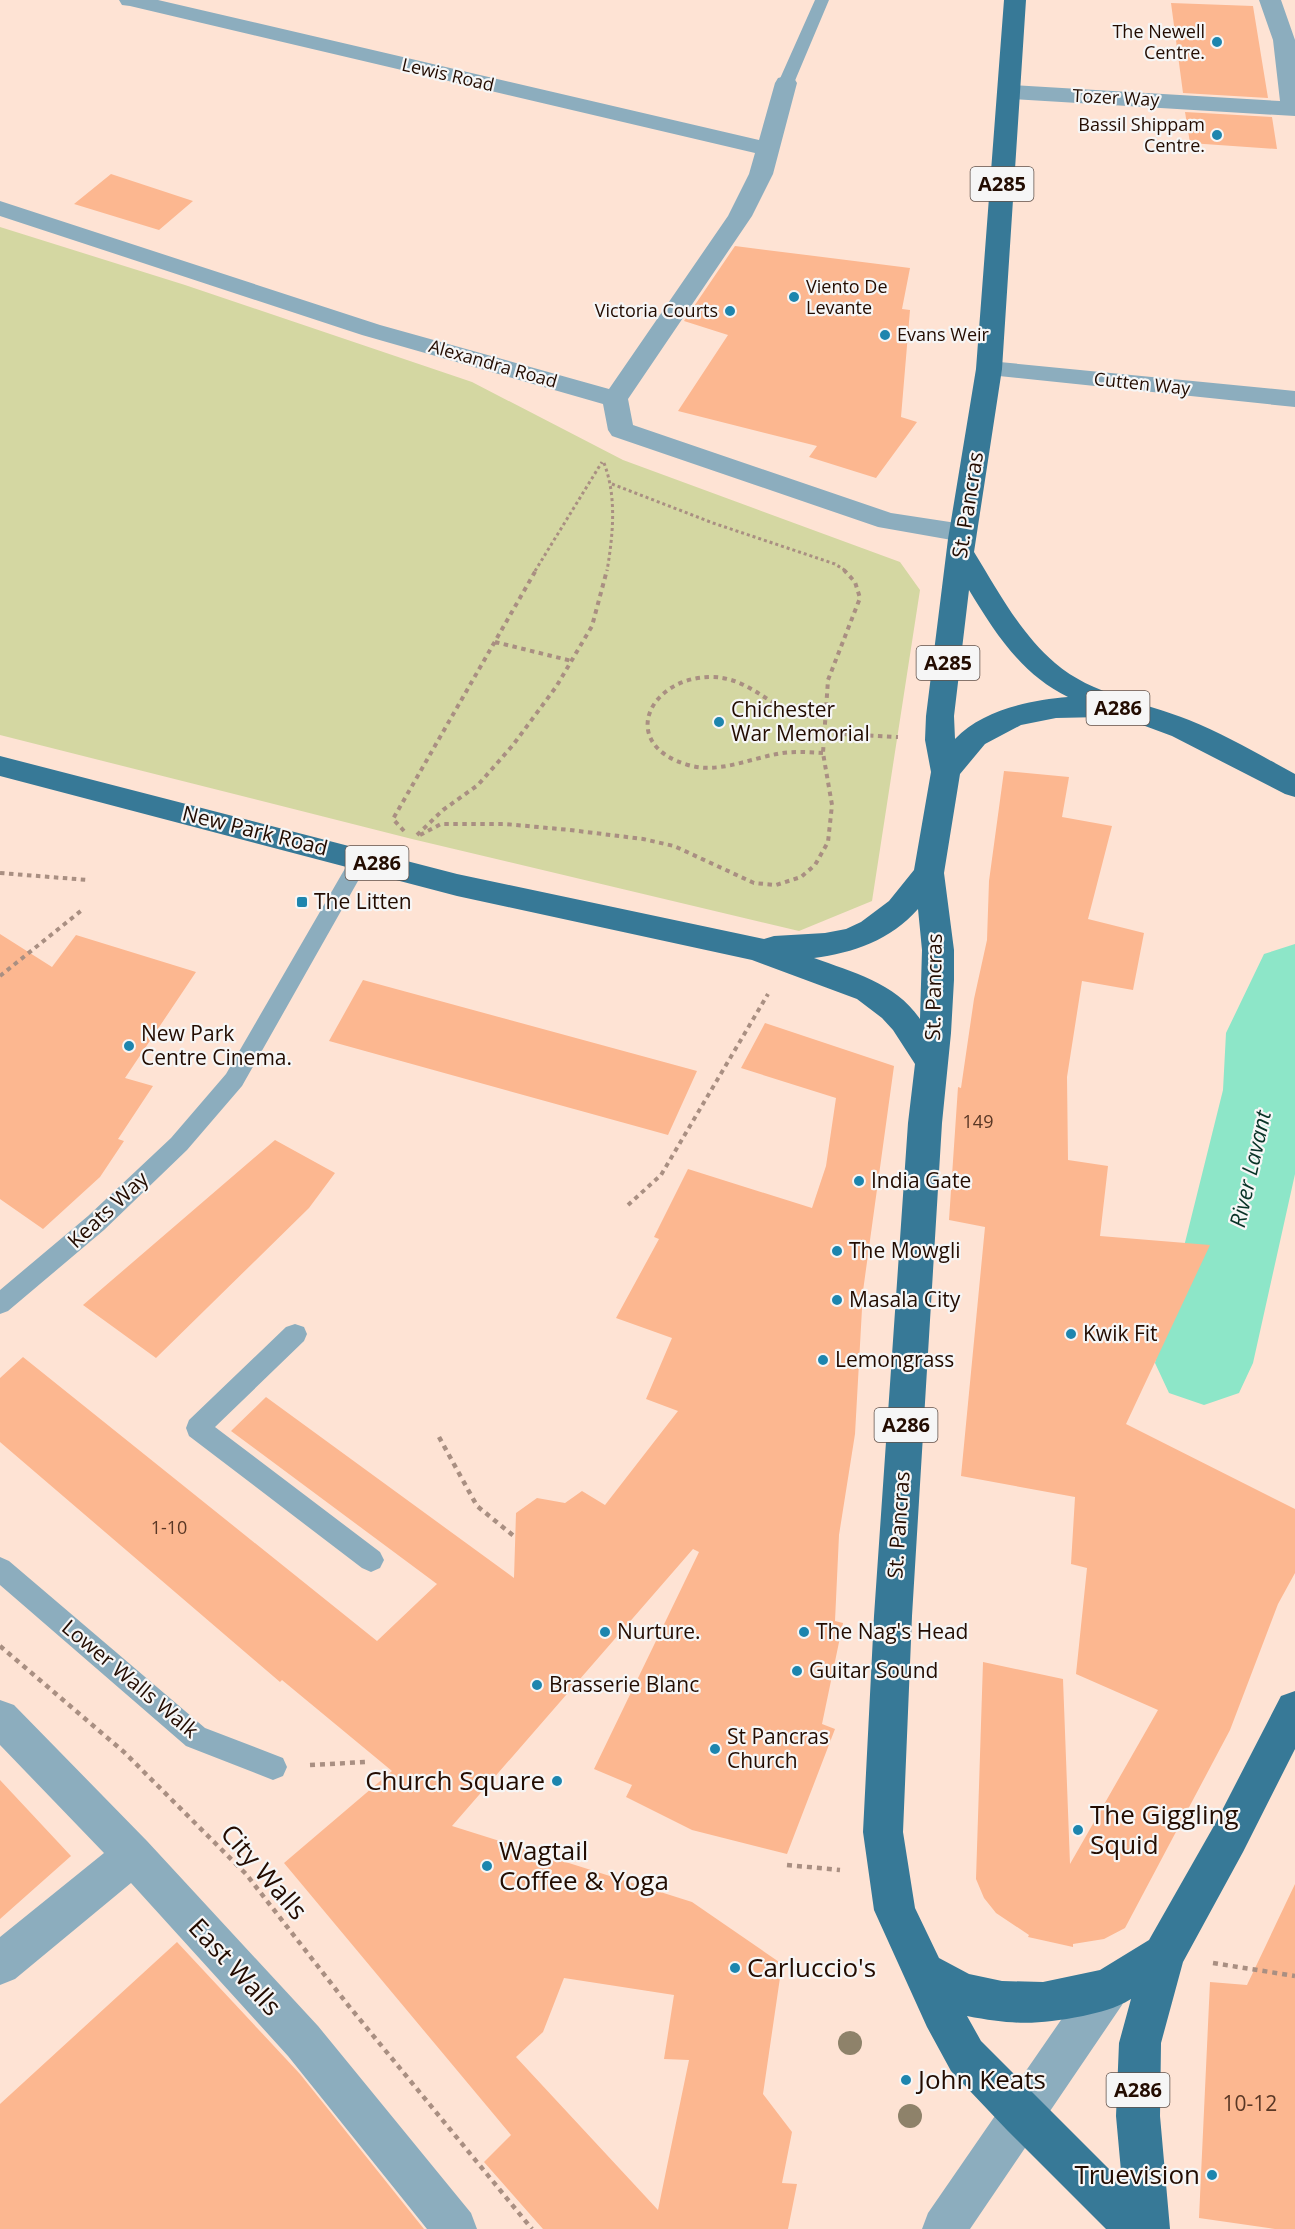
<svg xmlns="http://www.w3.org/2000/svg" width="1295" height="2229" viewBox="0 0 1295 2229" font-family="'Open Sans',sans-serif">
<rect width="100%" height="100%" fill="#fee3d4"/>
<path fill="#d4d7a2" d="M0,227L185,285L472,382L623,460L900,562L920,590L872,901L799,931L412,839L0,735Z"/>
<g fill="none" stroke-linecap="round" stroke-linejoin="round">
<path fill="#8de6c8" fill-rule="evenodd" d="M1295,944V1174L1253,1363L1239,1393L1204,1405L1169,1393L1155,1363L1223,1090L1226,1033L1264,954Z"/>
</g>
<path fill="#fcb790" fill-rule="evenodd" d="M1171,3L1253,6L1268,98L1183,93Z
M1185,112L1272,117L1277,149L1190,143Z
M111,174L193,201L159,230L74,204Z
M735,246L910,268L902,309L910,310L901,417L917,422L876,478L809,457L817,446L678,411L728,335L684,321Z
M1004,771L1069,777L1062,817L1112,826L1088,919L1144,933L1133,990L1082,981L1067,1077L1068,1160L1108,1166L1100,1236L1210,1245L1126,1424L1295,1509V1573L1278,1604L1230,1730L1125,1928L1104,1939L1073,1944V1947L1028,1937L1029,1935L996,1913L984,1898L976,1879L983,1662L1063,1679L1070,1864L1158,1710L1076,1674L1087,1568L1071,1564L1075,1497L961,1476L985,1227L949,1220L958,1087L961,1088L974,999L987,940L989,881Z
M0,934L52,967L76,935L196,972L125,1078L153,1086L118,1139L124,1141L100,1177L43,1229L0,1199Z
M363,980L697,1071L668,1135L329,1041Z
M765,1023L894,1066L863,1291L855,1434L839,1535L835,1621L843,1623L822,1724L835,1729L787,1854L692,1830L626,1797L632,1785L594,1769L699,1552L693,1549L452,1826L692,1902L782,1964L763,2094L792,2132L782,2183L797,2184L788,2229H543L484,2162L511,2135L284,1863L392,1771L282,1680L280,1682L0,1442V1378L23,1357L377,1641L437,1584L231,1431L266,1397L514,1578L516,1513L537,1498L565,1503L582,1491L605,1505L678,1411L646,1399L672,1338L616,1318L659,1239L654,1237L688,1169L812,1208L826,1166L836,1098L741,1068ZM564,1978L674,1995L664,2059L689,2060L658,2210L516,2057L543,2032Z
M275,1140L335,1173L309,1208L156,1358L83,1305Z
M0,1780L71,1856L0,1919Z
M1295,1884V2229H1275L1199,2218L1210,1982L1247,1985Z
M177,1942L300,2074L424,2229H0V2104Z"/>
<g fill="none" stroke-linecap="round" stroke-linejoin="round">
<path stroke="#a98f82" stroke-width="3" stroke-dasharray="3 3" stroke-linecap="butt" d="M604,463C617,497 613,535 607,571
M612,484L713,523L835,564L846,571
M535,571L602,462"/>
<path stroke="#a98f82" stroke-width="4" stroke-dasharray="4.5 4.5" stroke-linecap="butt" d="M495,642L572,661
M824,733L898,737
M823,753C808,752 792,751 777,754C749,759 717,774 688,765C617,744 649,677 711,677C745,677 764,701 793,713C803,717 815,716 825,717
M404,831L393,819L536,570
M417,835L443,810L478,785L513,745L556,687L592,626L607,570
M420,835L441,824H505L570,830L643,839L674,846L754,883L776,885L801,877L815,865L828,842L832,805L823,753L828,680L860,598L855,582L844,570
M0,873L88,880
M0,976L82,910
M628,1205L661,1175L768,994"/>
<path stroke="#a98f82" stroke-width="4.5" stroke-dasharray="5 5" stroke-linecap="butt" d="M439,1437L477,1506L515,1537
M0,1646L124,1752L246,1874L348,2005L532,2229
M310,1765L366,1762
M787,1865L840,1870
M1213,1963L1295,1976"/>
<path fill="#8cadbe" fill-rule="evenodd" d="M815,0H829L794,83L786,88L781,86L778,83Z
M361,851L368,853L371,858L242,1086L187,1150L104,1230L8,1311L0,1314V1290L88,1216L171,1138L226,1074L354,853Z
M295,1324L304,1327L307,1334L304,1341L215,1427L380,1552L384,1560L380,1568L371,1572L362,1568L189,1436L186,1428L189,1420L286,1327Z
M0,1557L9,1561L205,1728L283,1758L287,1767L283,1776L273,1780L186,1746L0,1585Z"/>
<path fill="#8cadbe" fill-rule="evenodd" d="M119,0H158L759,140L775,83L778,78L786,76L794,78L797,83L773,174L752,216L628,399L633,425L891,513L963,524L973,527L976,533L973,539L963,542L878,527L612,436L608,430L603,404L362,335L0,216V201L380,325L609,389L728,216L749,174L755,153L130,6L122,5Z
M1259,0H1281L1295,40V116L1010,99L1002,97L999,92L1002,87L1010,85L1280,101L1273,40Z
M989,361L1295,391V407L980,374L976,369L980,364Z
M0,1700L14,1705L147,1841L318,2026L471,2213L477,2229H427L288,2056L131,1883L15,1979L0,1985V1937L104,1853L0,1745Z
M1107,1969L1122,1975L1128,1990L1122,2005L970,2229H922L928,2213L1092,1975Z"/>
<path fill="#377997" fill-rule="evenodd" d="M1004,0H1026L1002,369L974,552C998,591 1020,633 1055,663C1092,695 1144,702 1189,720C1226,735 1260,755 1295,774V797L1285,794L1172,736L1137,723L1102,717L1056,718L1021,725L985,744L960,774L944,873L954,950V980L951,1033L942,1123L912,1616L903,1832L915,1908L939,1958L969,1974L1002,1981L1043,1982L1100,1970L1149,1940L1215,1824L1281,1696L1295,1691V1749L1243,1852L1183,1962L1161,2043L1160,2116L1170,2229H1106L1006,2129L951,2071L927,2027L874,1910L863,1832L874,1616L908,1123L915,1064L893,1030L882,1018L857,999L752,960L457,896L0,776V756L457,874L764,939L774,936L825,933L846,929L861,922L889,901L914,870L931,772L925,740L926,716L948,539L976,369ZM969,590C995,633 1022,675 1068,697C1030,700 982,710 955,739L954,716ZM918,909L922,950L920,1019C896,983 852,972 814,958C853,953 891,940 918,909ZM1131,1999L1119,2043L1116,2116L1122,2182L981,2041L967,2016C1013,2025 1037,2025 1083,2016C1100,2012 1115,2009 1131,1999Z"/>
</g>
<g fill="#8e826a">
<circle cx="850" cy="2043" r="12"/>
<circle cx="910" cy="2116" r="12"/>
</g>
<g fill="#1d85ae" stroke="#f6f6f6" stroke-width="2">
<circle cx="1217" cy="42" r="6"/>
<circle cx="1217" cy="135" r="6"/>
<circle cx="794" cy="297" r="6"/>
<circle cx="730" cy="311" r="6"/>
<circle cx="885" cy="335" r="6"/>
<circle cx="719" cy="722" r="6"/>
<rect x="296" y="896" width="12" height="12" rx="3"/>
<circle cx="129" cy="1046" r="6"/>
<circle cx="859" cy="1181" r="6"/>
<circle cx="837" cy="1251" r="6"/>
<circle cx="837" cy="1300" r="6"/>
<circle cx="1071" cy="1334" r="6"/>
<circle cx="823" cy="1360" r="6"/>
<circle cx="605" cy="1632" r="6"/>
<circle cx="804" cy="1632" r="6"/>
<circle cx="797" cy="1671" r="6"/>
<circle cx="537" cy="1685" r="6"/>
<circle cx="715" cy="1749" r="6"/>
<circle cx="557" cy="1781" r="6"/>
<circle cx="1078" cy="1830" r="6"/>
<circle cx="487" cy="1866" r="6"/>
<circle cx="735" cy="1968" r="6"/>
<circle cx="906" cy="2080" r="6"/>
<circle cx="1212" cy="2175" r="6"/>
</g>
<g text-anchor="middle" stroke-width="4.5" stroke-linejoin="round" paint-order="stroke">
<g font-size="18" fill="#230c01" stroke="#f6f6f6" text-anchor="end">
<text x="1205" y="38">The Newell<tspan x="1205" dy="21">Centre.</tspan></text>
<text x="1205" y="131">Bassil Shippam<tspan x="1205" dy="21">Centre.</tspan></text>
<text x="806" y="293" text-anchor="start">Viento De<tspan x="806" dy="21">Levante</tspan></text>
<text x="718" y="317">Victoria Courts</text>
<text x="897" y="341" text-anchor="start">Evans Weir</text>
</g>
<g font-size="18" fill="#230c01" stroke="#f6f6f6">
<text transform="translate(448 75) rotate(13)" y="6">Lewis Road</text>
<text transform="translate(1116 98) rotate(3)" y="6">Tozer Way</text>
<text transform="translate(493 364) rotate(16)" y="6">Alexandra Road</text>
<text transform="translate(1142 384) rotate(6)" y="6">Cutten Way</text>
</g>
<g font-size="18" fill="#593725">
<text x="978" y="1128">149</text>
<text x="169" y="1534">1-10</text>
</g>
<g fill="#f6f6f6" stroke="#62524a" stroke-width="1.5">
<rect x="970.5" y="167" width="63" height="34" rx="4.5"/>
<rect x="916.5" y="646" width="63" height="34" rx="4.5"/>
<rect x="1086.5" y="691" width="63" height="34" rx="4.5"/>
<rect x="345.5" y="846" width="63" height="34" rx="4.5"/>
<rect x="874.5" y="1408" width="63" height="34" rx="4.5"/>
<rect x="1106.5" y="2073" width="63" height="34" rx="4.5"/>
</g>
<g font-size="20" font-weight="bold" fill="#230c01">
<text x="1002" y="191">A285</text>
<text x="948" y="670">A285</text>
<text x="1118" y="715">A286</text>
<text x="377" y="870">A286</text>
<text x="906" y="1432">A286</text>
<text x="1138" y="2097">A286</text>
</g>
<g font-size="21" fill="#230c01" stroke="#f6f6f6">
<text transform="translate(968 505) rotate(-81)" y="7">St. Pancras</text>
<text transform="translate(255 831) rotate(14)" y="7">New Park Road</text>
<text transform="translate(934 987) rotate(-89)" y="7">St. Pancras</text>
<text transform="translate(108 1210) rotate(-43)" y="7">Keats Way</text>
<text transform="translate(899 1525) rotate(-86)" y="7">St. Pancras</text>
<text transform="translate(130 1679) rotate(40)" y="7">Lower Walls Walk</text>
</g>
<g font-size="21" fill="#230c01" stroke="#f6f6f6" text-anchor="start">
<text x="731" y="717">Chichester<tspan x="731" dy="24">War Memorial</tspan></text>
<text x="314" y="909">The Litten</text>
<text x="141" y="1041">New Park<tspan x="141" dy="24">Centre Cinema.</tspan></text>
<text x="871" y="1188">India Gate</text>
<text x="849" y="1258">The Mowgli</text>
<text x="849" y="1307">Masala City</text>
<text x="1083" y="1341">Kwik Fit</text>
<text x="835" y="1367">Lemongrass</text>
<text x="617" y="1639">Nurture.</text>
<text x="816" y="1639">The Nag's Head</text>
<text x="809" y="1678">Guitar Sound</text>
<text x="549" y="1692">Brasserie Blanc</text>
<text x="727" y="1744">St Pancras<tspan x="727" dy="24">Church</tspan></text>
</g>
<g font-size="21" fill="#593725">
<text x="1250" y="2111">10-12</text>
</g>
<g font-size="22" font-style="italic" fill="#073226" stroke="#f6f6f6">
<text transform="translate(1250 1169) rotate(-77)" y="8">River Lavant</text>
</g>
<g font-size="26" fill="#230c01" stroke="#f6f6f6" text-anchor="start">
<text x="545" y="1790" text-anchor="end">Church Square</text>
<text x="1090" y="1824">The Giggling<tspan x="1090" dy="30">Squid</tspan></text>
<text x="499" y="1860">Wagtail<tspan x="499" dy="30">Coffee &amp; Yoga</tspan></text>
<text x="747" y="1977">Carluccio's</text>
<text x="918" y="2089">John Keats</text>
<text x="1200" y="2184" text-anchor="end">Truevision</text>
</g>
<g font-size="26" fill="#230c01" stroke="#f6f6f6">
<text transform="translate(264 1872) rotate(49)" y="9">City Walls</text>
<text transform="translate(235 1967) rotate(47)" y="9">East Walls</text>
</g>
</g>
</svg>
